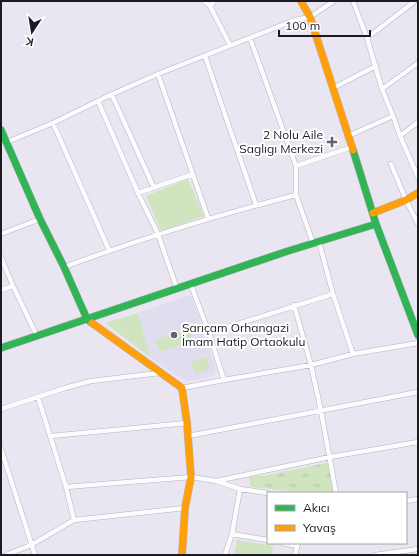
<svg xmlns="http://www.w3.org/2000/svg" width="419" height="556" viewBox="0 0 419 556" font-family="Mulish,sans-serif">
<defs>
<pattern id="grass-tufts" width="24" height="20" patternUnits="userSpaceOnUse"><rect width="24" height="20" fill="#d0e5bf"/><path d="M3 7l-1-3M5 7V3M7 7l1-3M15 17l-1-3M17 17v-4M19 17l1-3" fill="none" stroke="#b2c4a4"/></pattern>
</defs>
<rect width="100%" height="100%" fill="#e9e6f1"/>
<path fill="#e2dcef" d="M191,295L216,369L213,376L189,381L177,376L150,357L138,313Z"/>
<path fill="url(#grass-tufts)" d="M327,463L332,477L333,493H296L280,490L251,487L249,477L262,476Z"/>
<path fill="#d0e5bf" d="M188,179L204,216L161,231L146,196Z
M138,313L150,357L105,323Z
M188,329L193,340L160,352L155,340Z
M206,357L210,369L195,374L191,362Z
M237,540L273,546L272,555H234Z"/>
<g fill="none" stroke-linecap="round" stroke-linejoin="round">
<g stroke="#b5b3bb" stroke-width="5.5">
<path id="street" d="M204,1L210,6L230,45
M353,1L367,38L382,89L393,116L400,136L418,177
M210,6L214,1
M250,38L296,166V195L313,243
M367,38L415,1
M205,56L256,205
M158,74L208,218
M333,88L376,66
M382,89L418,63
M112,95L154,188
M98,101L138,193L158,234L177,289
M53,123L109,250
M348,136L393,116
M400,136L418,122
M7,142L53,123L106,97L158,74L295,20L310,17L334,1
M391,164L406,200L418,224
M296,166L352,147
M138,193L193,174
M1,234L40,219
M319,242L333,294L353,354
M1,257L13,286L37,336
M64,267C140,239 217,215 296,195
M191,285L209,333L224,380
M1,290L13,286
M294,305L311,365L321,411L336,493
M209,333L333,294
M182,388L224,380L311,365L353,354L418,343
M38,397L66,487L74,520
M1,409L65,388L91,381L160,373
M51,436L187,423
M188,436L418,392
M1,449L35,555
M216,481L330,457L418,442
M66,487L191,477L216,481L240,489L268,493
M406,501L418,499
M232,534L268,540
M282,543L297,546
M6,555L31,545L74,520L185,508
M225,555L232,534L240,489
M295,555L298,543
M375,555L418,549"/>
</g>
<g stroke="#b5b3bb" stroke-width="8">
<path id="fast" d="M1,130L40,219L64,267L87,319L92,323
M353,150L376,224L418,335
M1,348L288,251L376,224"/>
</g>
<g stroke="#b5b3bb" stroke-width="8">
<path id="slow" d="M301,1L310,17L353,150
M373,213L406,200L418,193
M92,323L182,388L187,423L191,477L185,508L182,555"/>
</g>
<use href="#street" stroke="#fcfbfd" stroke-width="4.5"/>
<use href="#fast" stroke="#30b455" stroke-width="7"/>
<use href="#slow" stroke="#ff9f0a" stroke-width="7"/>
</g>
<g fill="#64626a" stroke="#fff" stroke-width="1.5">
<path d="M330 136h4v4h4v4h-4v4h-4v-4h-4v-4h4z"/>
<circle cx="174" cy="335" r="4"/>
</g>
<g text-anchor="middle" stroke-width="4" stroke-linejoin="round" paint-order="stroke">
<g font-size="12" fill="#1d1b22" stroke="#fff" text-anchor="end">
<text x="323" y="139">2 Nolu Aile<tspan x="323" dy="14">Saglıgı Merkezi</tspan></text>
<text x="182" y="332" text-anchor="start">Sarıçam Orhangazi<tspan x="182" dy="14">İmam Hatip Ortaokulu</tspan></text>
</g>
</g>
<rect width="419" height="556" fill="none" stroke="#1d1b22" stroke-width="4"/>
<rect x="267" y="492" width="140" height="52" fill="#ffffff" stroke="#a5a4a7"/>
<rect x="275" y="505" width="20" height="6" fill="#30b455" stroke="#a5a4a7"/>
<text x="303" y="512" font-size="12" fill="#1d1b22">Akıcı</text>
<rect x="275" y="525" width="20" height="6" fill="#ff9f0a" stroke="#a5a4a7"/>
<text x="303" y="532" font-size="12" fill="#1d1b22">Yavaş</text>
<g transform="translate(32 32) rotate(192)" stroke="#ffffff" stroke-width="3" paint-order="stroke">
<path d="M0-3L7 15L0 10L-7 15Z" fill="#1d1b22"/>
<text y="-6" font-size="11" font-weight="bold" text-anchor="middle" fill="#1d1b22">K</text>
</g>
<path d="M279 30v6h91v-6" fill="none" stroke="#1d1b22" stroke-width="2"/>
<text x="285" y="30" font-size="12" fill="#1d1b22" stroke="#ffffff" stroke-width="3" paint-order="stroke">100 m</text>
</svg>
